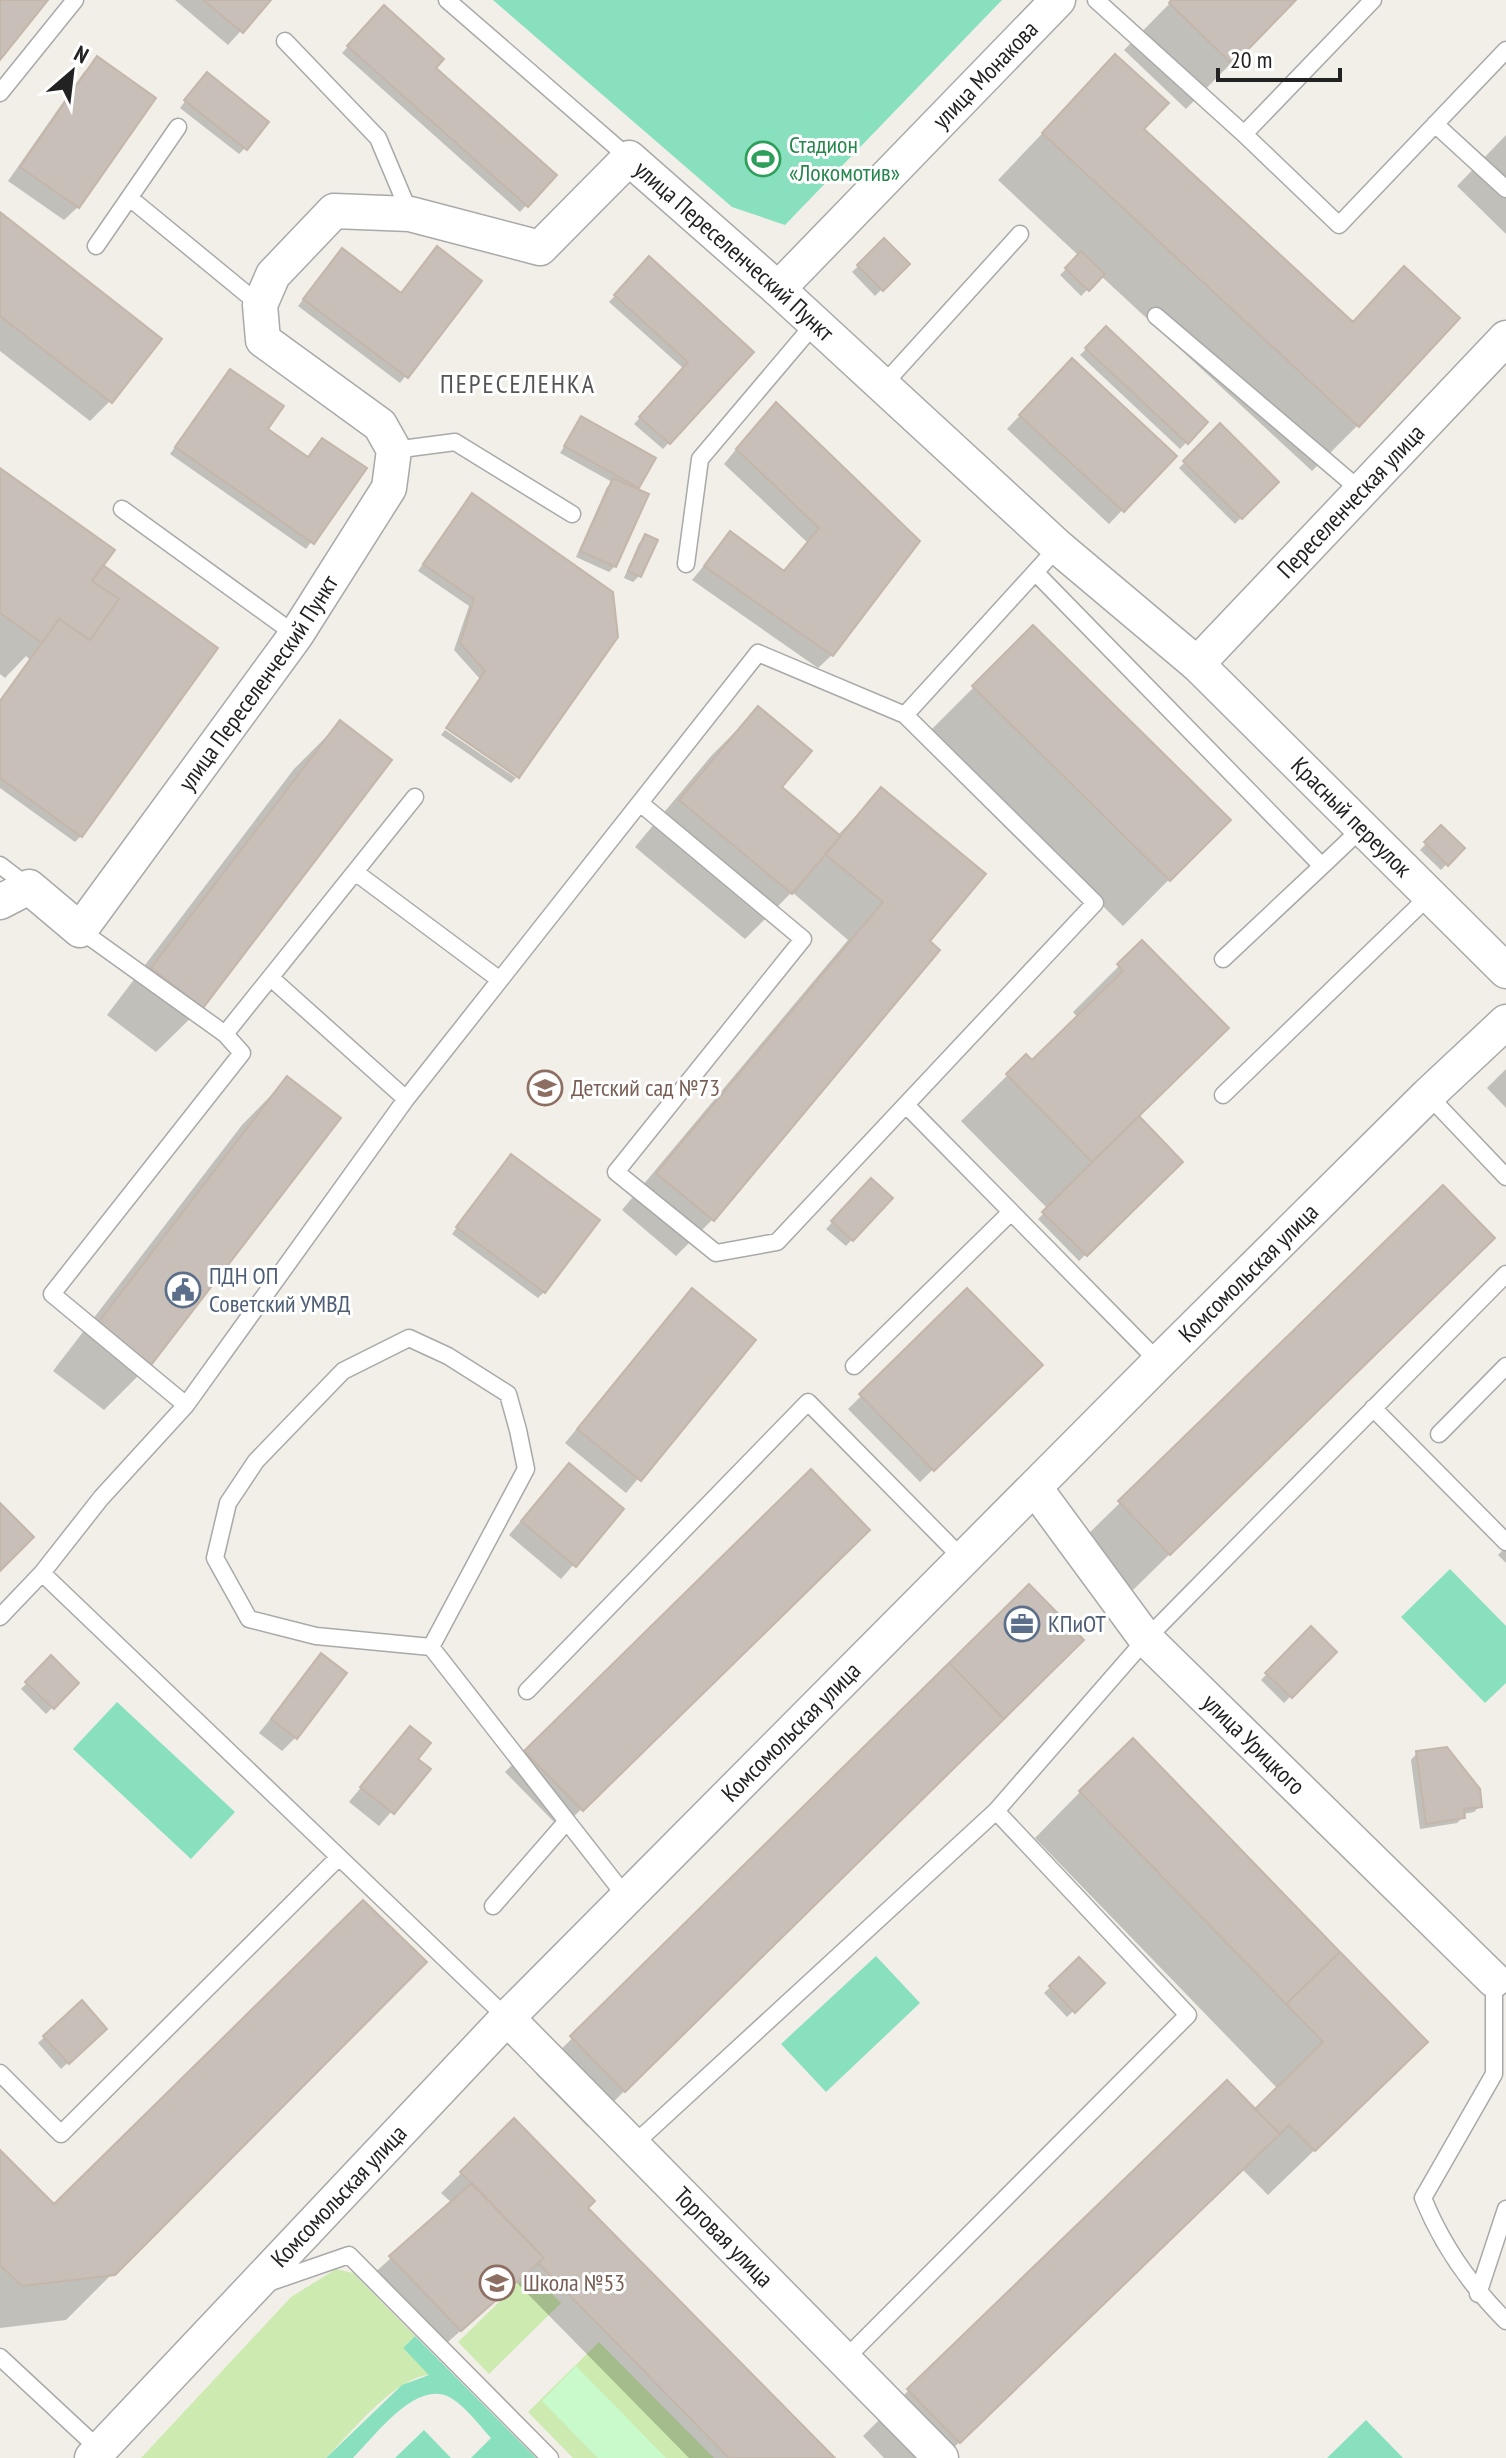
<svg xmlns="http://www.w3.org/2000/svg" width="1506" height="2458" viewBox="0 0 1506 2458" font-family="'PT Sans Narrow',sans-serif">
<rect width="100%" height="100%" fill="#f2efe9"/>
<path fill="#cdebb0" d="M336,2269L353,2273L415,2336L403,2348L430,2375C396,2376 350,2434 326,2458H141L291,2297Z
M530,2272L561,2303L489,2374L458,2342Z
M599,2342L714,2458H573L528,2412Z"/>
<path fill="#c8facc" d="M576,2366L666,2458H598L542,2401Z"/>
<path fill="#88e0be" d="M493,0H1002L785,225L732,207Z
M1450,1569L1506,1626V1683L1485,1703L1401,1617Z
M117,1702L235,1812L191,1859L73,1749Z
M876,1956L920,2003L826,2092L781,2044Z
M415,2336L536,2458H471L491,2438C479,2425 466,2407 451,2398C417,2378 375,2436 353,2458H326L402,2385L429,2375L403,2348Z
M1366,2420L1403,2458H1327Z
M424,2430L451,2458H395Z"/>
<path fill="#0003" d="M175,0H269L228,45Z
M1173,0H1293L1186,109L1124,50Z
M384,8L434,68L554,175L520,212L342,53Z
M1115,57L1141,130L1351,323L1404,269L1358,425L1312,471L1101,276L1081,296L1060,275L1079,256L998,180Z
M98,59L78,207L64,220L8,181L84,72Z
M201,80L245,148L239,154L180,108Z
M1506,135V234L1457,186Z
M0,215L110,401L90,421L0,351Z
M884,241L907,264L875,296L852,272Z
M336,257L400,295L480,281L400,383L298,306Z
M649,259L751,352L663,449L634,424L684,369L609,302Z
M1106,329L1206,422L1180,449L1080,355Z
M1059,374L1174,456L1109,524L1007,429Z
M225,377L265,429L307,459L364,469L306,549L170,454Z
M582,418L637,487L634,490L615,566L609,572L576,557L607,487L612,482L560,453Z
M762,418L917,541L832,655L818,668L692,580L730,534L783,573L808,543L724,464Z
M1220,426L1276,482L1235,524L1179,468Z
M0,471L101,566L81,836L75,842L0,788V702L30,660L26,656L5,678L0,674Z
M466,502L518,775L447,726L480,679L454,650L469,606L418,571Z
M645,537L639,576L633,582L624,578L639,543Z
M1033,628L1228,820L1123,926L928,733Z
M758,709L779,787L837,836L882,789L927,941L937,950L712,1220L676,1256L622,1210L848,940L792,892L745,939L635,847L712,755Z
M340,723L202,1007L156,1052L107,1015L294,769Z
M445,730L516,778L511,783L441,735Z
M1441,828L1462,848L1441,870L1420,850Z
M1142,943L1137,1117L1180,1162L1079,1261L1038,1219L1048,1209L961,1121L1026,1057L1032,1063L1078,1018L1073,1012Z
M1506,1069V1108L1487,1088Z
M287,1079L150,1364L104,1410L53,1371L242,1125Z
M505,1163L544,1292L538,1298L452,1234Z
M871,1180L890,1198L846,1246L826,1229Z
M1443,1187L1456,1274L1133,1590L1083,1539Z
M967,1291L1040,1365L920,1482L848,1409Z
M679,1304L753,1341L626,1493L565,1443Z
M811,1472L867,1530L561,1829L505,1772Z
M556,1479L621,1510L561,1579L509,1535Z
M1506,1547V1563L1498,1555Z
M1029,1587L1081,1640L588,2127L536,2074Z
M1311,1629L1334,1652L1284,1703L1261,1680Z
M321,1656L295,1738L282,1751L259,1733Z
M51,1658L77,1683L46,1714L21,1689Z
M410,1728L415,1760L428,1769L379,1826L349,1802Z
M1417,1753L1480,1806L1474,1812L1463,1814V1817L1457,1823L1420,1829L1411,1760Z
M1080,1792L1379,2088L1268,2195L1242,2169L943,2458H884L863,2436L909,2390L1255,2111L1278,2089L1035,1838Z
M1079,1959L1103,1983L1067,2017L1044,1993Z
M424,1962L66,2320L0,2328V2153L54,2207Z
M81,2003L104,2029L61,2069L38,2043Z
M514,2121L586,2208L832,2458H689L516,2282L440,2349L370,2277L452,2203L441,2193Z"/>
<path fill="#c7bfb8" stroke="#c4b6ab" stroke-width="2" d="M0,0H48L0,60Z
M203,0H271L243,33Z
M1171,0H1296L1233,65L1169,3Z
M384,5L444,59L436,68L557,175L528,207L347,46Z
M1115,54L1169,103L1144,129L1353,322L1404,266L1460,318L1359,427L1042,133Z
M97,56L156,98L79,208L20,167Z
M207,72L269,122L247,150L184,100Z
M0,212L162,339L112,403L0,316Z
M884,238L910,264L883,291L857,265Z
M437,246L482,281L408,378L303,299L342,248L401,293Z
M1081,251L1105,274L1089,291L1065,268Z
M649,256L754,352L670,444L639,417L688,362L614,295Z
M1106,326L1208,422L1188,444L1085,348Z
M1072,358L1177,456L1124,512L1019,415Z
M230,369L284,406L268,429L308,457L322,438L367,468L314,544L175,447Z
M776,402L920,541L833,656L704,566L730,531L784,571L819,528L736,449Z
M581,416L656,458L639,488L564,446Z
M1220,423L1279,482L1242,519L1183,461Z
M0,468L115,550L92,581L119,599L90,640L59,619L42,643L0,613Z
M613,478L649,494L616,567L580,551Z
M472,493L613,592L618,637L519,778L446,728L485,671L460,643L474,599L423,564Z
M645,534L658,540L641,577L628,571Z
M103,565L218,648L82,837L0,778V701L59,619L90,640L119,599L92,581Z
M1033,625L1231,820L1170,881L972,686Z
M758,706L812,751L782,787L841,836L792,894L679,800Z
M340,720L392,760L203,1008L151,968Z
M881,787L986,874L930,941L940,950L714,1221L656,1173L883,902L825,854Z
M1441,825L1465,848L1448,866L1424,842Z
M1142,940L1229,1028L1092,1162L1006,1074L1026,1054L1032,1060L1123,971L1117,964Z
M287,1076L341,1118L151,1365L97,1324Z
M1139,1116L1183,1162L1087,1256L1042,1212Z
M511,1154L600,1220L545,1293L456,1227Z
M871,1178L893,1198L853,1241L831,1221Z
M1443,1185L1495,1238L1170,1555L1118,1501Z
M692,1288L756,1340L641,1481L577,1429Z
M967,1288L1043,1365L934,1471L859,1394Z
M569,1463L624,1509L576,1567L521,1521Z
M811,1469L870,1530L583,1811L524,1751Z
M0,1503L34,1537L0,1571Z
M1029,1584L1084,1640L1004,1719L949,1663Z
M1311,1626L1337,1652L1292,1698L1265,1673Z
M321,1653L347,1673L297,1739L271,1719Z
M51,1655L79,1683L54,1709L25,1682Z
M949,1663L1004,1719L625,2092L570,2036Z
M410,1726L431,1743L418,1759L431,1769L394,1814L360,1787Z
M1133,1738L1340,1952L1286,2004L1079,1791Z
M1447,1747L1480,1789L1482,1807L1464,1809L1465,1818L1426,1824L1416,1751Z
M363,1900L427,1962L115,2275L22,2286L0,2265V2150L54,2204Z
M1340,1952L1428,2042L1315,2151L1289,2125L1280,2134L1255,2109L1323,2042L1286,2004Z
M1079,1957L1105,1983L1075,2013L1049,1986Z
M82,2000L107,2029L69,2064L43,2036Z
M1227,2080L1280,2134L960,2443L907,2389Z
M514,2118L595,2201L588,2208L835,2458H729L538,2263L544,2258L460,2172Z
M472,2183L544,2258L461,2331L389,2256Z"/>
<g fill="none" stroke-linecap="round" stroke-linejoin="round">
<g stroke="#a9a9a9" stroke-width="19">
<path id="service" d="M447,0L629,158
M1096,0L1244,134L1339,225L1506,50
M285,41L378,138L410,214
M0,93L75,0
M1435,124L1506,189
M1244,134L1373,0
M131,199L260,305
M96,246L178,127
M1156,316L1360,490
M883,385L1020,234
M394,450L455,442L572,514
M122,509L296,635
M686,564L700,459L815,323
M1036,573L1322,866L1363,827
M640,803L803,939L616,1172L716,1253L777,1242L1095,903L905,715
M0,865L29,887
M355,872L500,980
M80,930L225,1034L242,1053L52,1294L186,1405
M1223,959L1322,866
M271,978L406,1099
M225,1034L415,797
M1223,1095L1429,896
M1428,1095L1506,1177
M906,1105L1159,1362
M854,1366L1011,1212
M1373,1408L1506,1542
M1439,1434L1506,1366
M42,1573L339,1857
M0,1617L42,1573L101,1498L186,1405L406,1099L758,653L905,715L1058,547
M431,1647L526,1469L518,1430L508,1394L448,1356L409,1338L343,1371L256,1461L228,1503L215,1558L249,1619L316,1636L431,1647L627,1898
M527,1691L808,1402L963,1559
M493,1906L567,1821
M1494,1980V2074L1423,2198C1442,2245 1471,2286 1506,2321
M0,2073L61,2134L339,1857L507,2018
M632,2146L996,1811L1146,1639L1506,1274
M268,2283L349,2255L550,2458
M1478,2294L1506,2209
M0,2357L100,2450
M844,2360L1188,2015L996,1811"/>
</g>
<g stroke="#a9a9a9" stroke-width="37">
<g id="minor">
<path id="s1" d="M778,289L1058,0"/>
<path id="s2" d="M1197,664L1506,338"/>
<path id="s3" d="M0,902L29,887L80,930L296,635L389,488L394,450L380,425L263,340L260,305L273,275L334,211L410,214L540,248L629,158L778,289L1058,547L1197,664L1506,971"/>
<path id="s4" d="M1035,1488L1146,1639L1494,1980"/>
<path id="s5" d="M507,2018L941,2458"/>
<path id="s6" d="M92,2458L507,2018L1159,1362L1428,1095L1506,1022"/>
</g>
</g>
<use href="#service" stroke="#fff" stroke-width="16"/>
<use href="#minor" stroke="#fff" stroke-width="34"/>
</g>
<defs>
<g id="stadium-ring" transform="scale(1.8)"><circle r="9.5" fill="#fff" stroke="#2e9e5b" stroke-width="1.5"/><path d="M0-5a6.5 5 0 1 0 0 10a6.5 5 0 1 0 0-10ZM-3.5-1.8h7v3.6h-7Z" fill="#2e9e5b"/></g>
<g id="school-ring" transform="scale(1.8)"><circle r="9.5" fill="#fff" stroke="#8d6e63" stroke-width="1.5"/><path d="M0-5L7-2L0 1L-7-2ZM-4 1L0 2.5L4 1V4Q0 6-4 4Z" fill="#8d6e63"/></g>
<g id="civic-ring" transform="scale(1.8)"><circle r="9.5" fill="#fff" stroke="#5c6f8a" stroke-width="1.5"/><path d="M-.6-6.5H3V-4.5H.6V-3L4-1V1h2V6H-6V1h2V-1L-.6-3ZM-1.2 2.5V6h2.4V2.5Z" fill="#5c6f8a"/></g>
<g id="office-ring" transform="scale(1.8)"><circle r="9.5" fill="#fff" stroke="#5c6f8a" stroke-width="1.5"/><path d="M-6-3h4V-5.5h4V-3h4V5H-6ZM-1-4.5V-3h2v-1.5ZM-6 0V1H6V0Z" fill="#5c6f8a"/></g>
</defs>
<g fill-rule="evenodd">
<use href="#stadium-ring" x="763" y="159"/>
<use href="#school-ring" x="545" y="1088"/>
<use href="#civic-ring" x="183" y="1290"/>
<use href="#office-ring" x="1022" y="1624"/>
<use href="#school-ring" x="497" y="2283"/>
</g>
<g text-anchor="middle" stroke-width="6" stroke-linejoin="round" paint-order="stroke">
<g font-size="24" fill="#222" stroke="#fff">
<text dy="8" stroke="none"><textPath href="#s1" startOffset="298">улица Монакова</textPath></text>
<text dy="8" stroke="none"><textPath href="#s3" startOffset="1484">улица Переселенческий Пункт</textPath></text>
<text dy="8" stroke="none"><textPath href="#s2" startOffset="224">Переселенческая улица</textPath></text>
<text dy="8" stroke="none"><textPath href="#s3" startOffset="404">улица Переселенческий Пункт</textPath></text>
<text dy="8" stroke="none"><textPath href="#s3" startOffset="2322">Красный переулок</textPath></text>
<text dy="8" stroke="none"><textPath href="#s6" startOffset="1656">Комсомольская улица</textPath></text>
<text dy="8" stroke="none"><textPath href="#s6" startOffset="1008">Комсомольская улица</textPath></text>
<text dy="8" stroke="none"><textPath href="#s4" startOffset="338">улица Урицкого</textPath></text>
<text dy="8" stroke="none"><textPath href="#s6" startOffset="360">Комсомольская улица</textPath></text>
<text dy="8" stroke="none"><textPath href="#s5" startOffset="308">Торговая улица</textPath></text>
</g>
<g font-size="24" fill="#27864d" stroke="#fff" text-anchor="start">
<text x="789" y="153">Стадион<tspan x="789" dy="28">«Локомотив»</tspan></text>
</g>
<g font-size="24" fill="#785e54" stroke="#fff" text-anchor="start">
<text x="571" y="1096">Детский сад №73</text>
<text x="523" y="2291">Школа №53</text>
</g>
<g font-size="24" fill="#4e5e75" stroke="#fff" text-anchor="start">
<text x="209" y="1284">ПДН ОП<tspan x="209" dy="28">Советский УМВД</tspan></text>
<text x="1048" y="1632">КПиОТ</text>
</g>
<g font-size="26" letter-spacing="2" fill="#555" stroke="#fff">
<text x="518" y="393">ПЕРЕСЕЛЕНКА</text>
</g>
</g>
<g transform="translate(72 72) rotate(28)" stroke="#ffffff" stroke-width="6" paint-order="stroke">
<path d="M0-6L14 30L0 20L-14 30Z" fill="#222222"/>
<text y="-12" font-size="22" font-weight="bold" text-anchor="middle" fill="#222222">N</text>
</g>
<path d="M1218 68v12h122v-12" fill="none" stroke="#222222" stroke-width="4"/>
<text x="1230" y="68" font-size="24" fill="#222222" stroke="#ffffff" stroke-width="6" paint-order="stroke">20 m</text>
</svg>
